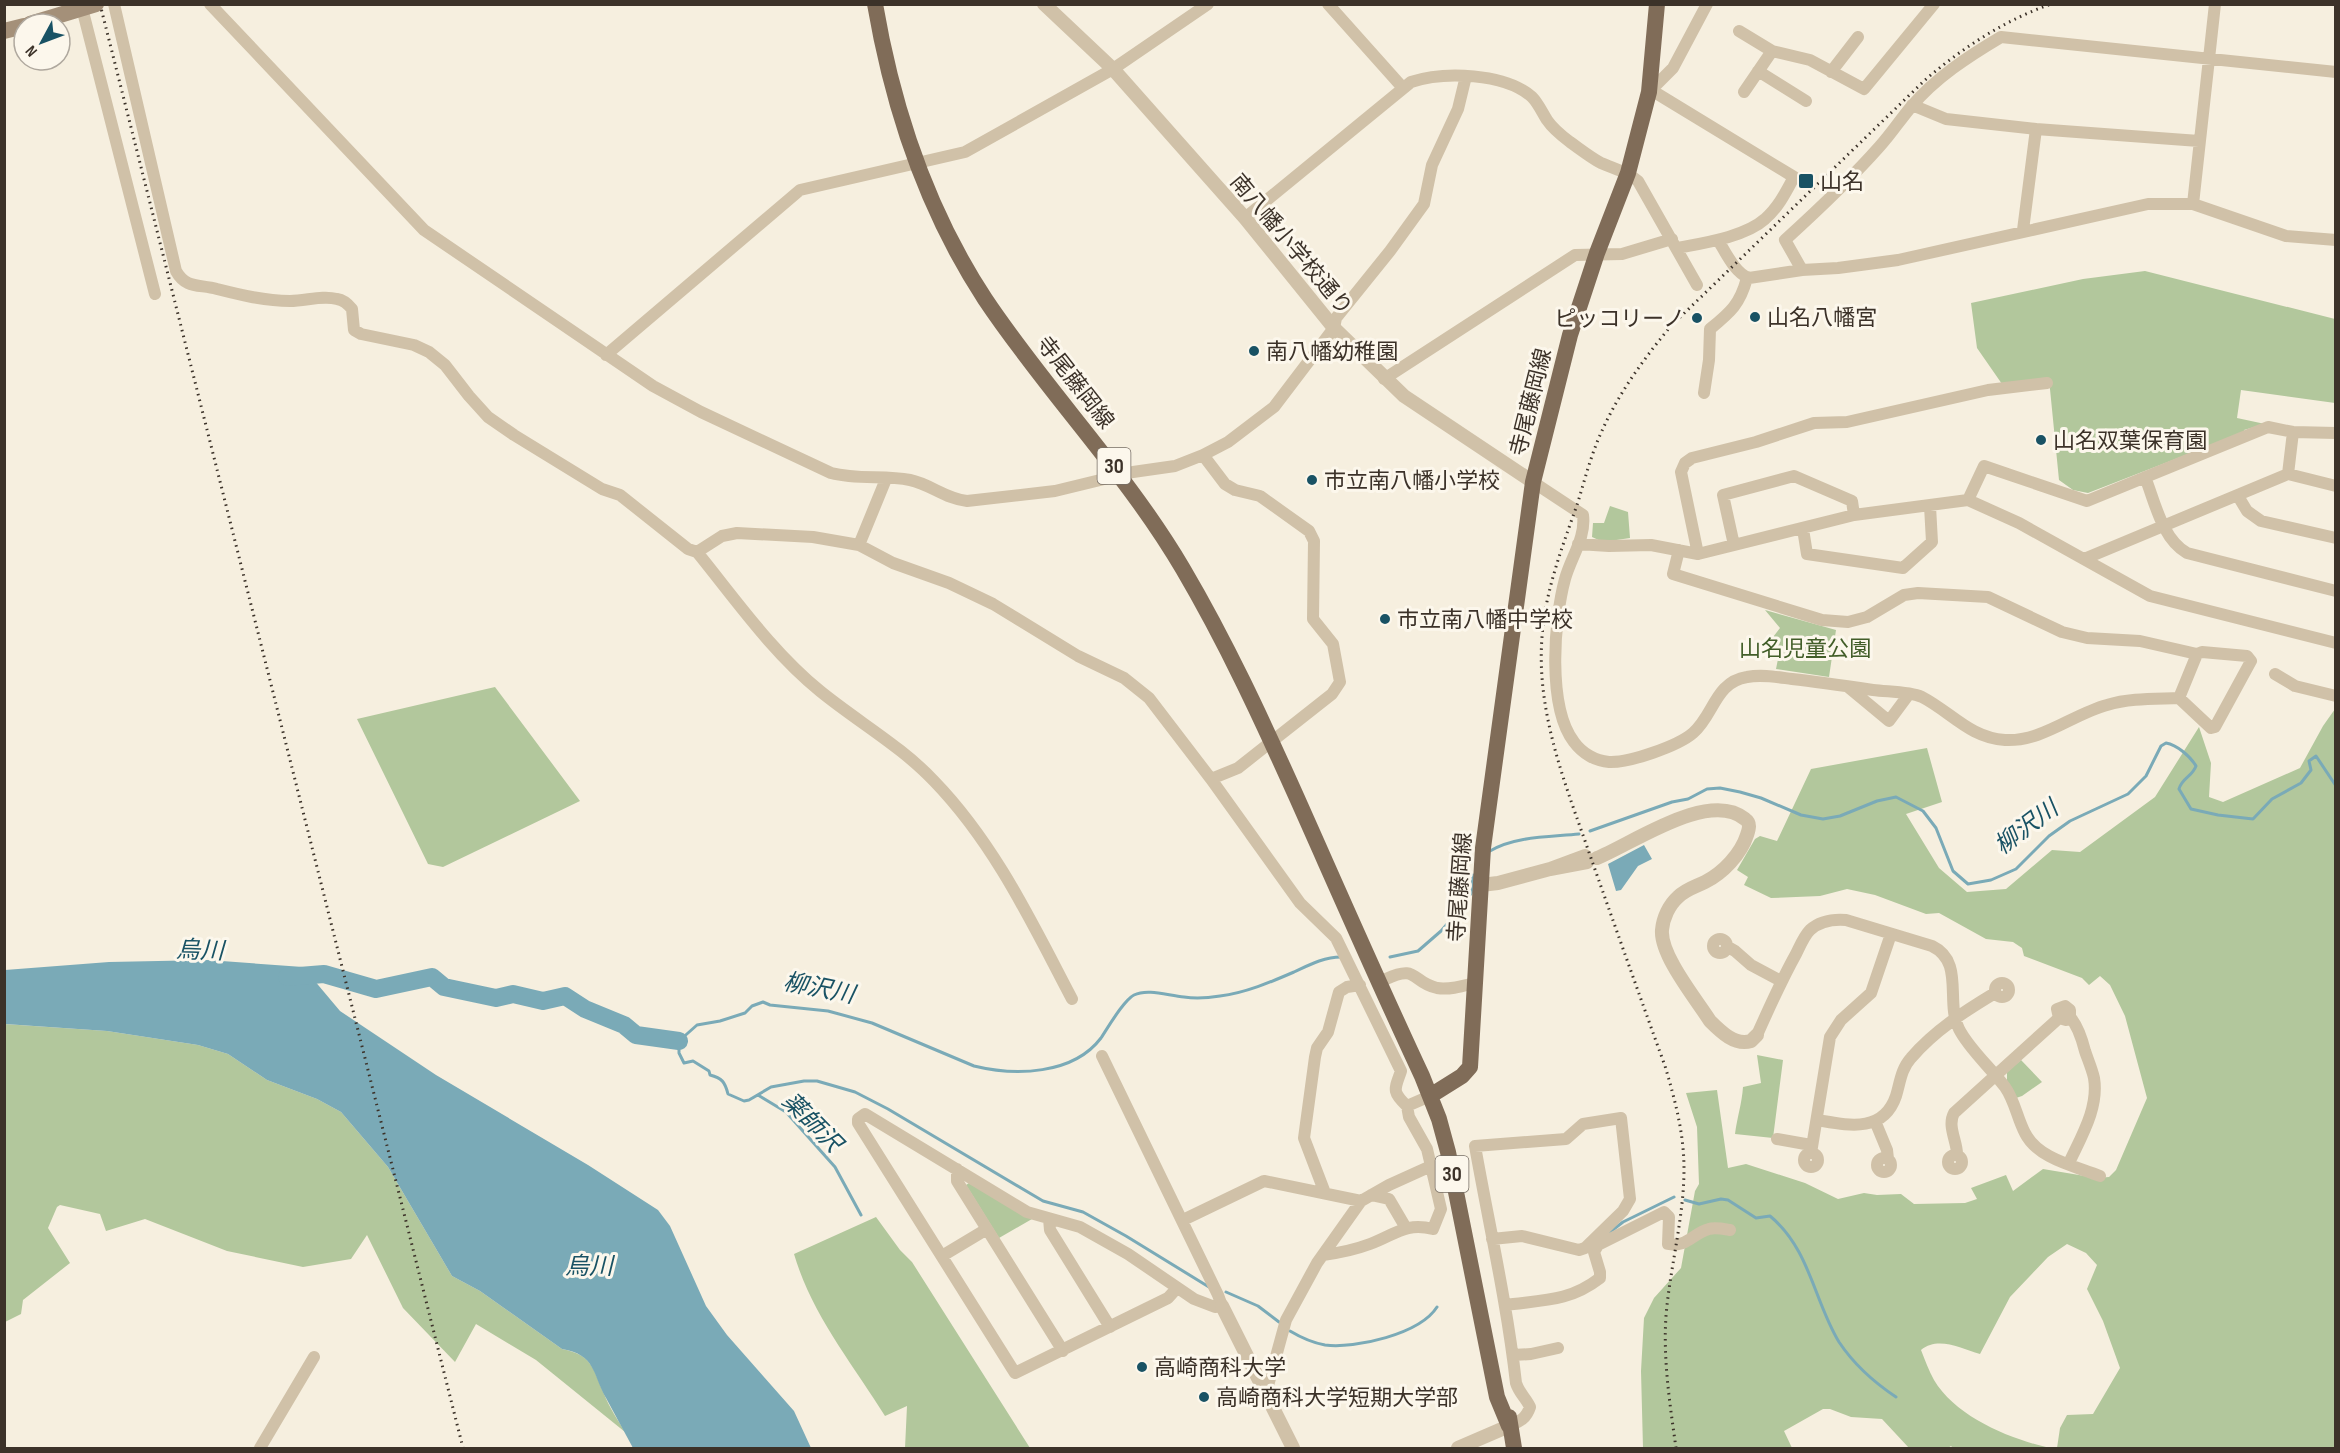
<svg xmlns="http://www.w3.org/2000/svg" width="2340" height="1453" viewBox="0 0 2340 1453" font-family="'Sofia Sans Condensed','Noto Sans JP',sans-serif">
<rect width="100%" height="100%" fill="#f6efdf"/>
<path fill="#b2c79c" d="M2145,271L2335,319V403L2241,390L2237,418L2265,424L2244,430L2245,432L2088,493L2073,490L2059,480L2049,379L2002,384L1977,348L1971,303L2083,279Z
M1610,506L1628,512L1630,538L1603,542L1592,537L1593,523H1604Z
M1765,610L1836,630L1829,677L1776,669L1778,659L1770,641L1780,628Z
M495,687L580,801L443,867L428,864L357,719Z
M2335,709V1448H2057L2060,1428L2067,1415L2093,1414L2120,1368L2103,1321L2087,1289L2097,1265L2086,1253L2067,1244L2048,1257L2010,1297L1980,1354C1960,1348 1938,1336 1921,1350C1925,1360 1929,1371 1934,1380C1956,1417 2010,1439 2050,1448H1953L1951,1446L1948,1448H1909L1882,1419L1851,1417L1830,1409H1823L1784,1431L1792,1448H1643L1641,1371L1644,1318L1654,1298L1681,1268L1695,1191L1699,1184L1697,1127L1686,1093L1717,1090L1728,1168L1746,1164L1805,1183L1838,1199L1864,1193L1877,1195L1901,1194L1914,1204L1965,1203L1977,1199L1971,1188L2006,1175L2013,1191L2043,1169L2097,1178L2109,1177L2116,1170L2147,1098L2125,1016L2110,985L2100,976L2089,985L2082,978L2024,956L2022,948L2013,942L1986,939L1939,913L1926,914L1875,895L1847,889L1820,896L1771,898L1744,885L1748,877L1737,870L1755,839L1760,836L1777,841L1811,769L1927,748L1942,802L1906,814L1939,868L1967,892L2006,889L2052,850L2080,852L2155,797L2199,727L2211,763L2209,797L2223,802L2300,768L2323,726Z
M4,1024L107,1031L198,1045L228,1054L267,1080L317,1099L341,1112L388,1167L452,1276L480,1291L562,1349C593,1355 593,1369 604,1394C609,1407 618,1420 625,1432L536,1360L476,1324L455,1362L403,1308L367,1235L351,1259L303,1267L227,1251L145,1219L106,1231L100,1214L60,1205L57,1207L48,1228L70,1263L23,1300L21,1314L5,1322Z
M1757,1055L1783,1060L1773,1138L1735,1134C1737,1118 1742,1103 1743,1087L1761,1083Z
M2021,1060L2042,1082L2022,1096L2016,1098L2007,1081V1072Z
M969,1183L1032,1219L999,1238L966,1185Z
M876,1217L900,1250L912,1262L1030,1448H905L907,1406L885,1416C852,1363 812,1315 794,1254Z"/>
<path fill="#7aaab7" d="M1644,845L1652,859L1638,866L1621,890L1616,891L1608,864Z
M208,960L303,967L340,1011L436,1075L588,1165L658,1210L670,1226L706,1306L727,1335L794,1411L811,1448H633C624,1431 615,1415 606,1398C592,1373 596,1355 562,1349L480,1291L452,1276L388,1167L341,1112L317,1099L267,1080L228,1054L198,1045L107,1031L5,1024V970L109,962Z"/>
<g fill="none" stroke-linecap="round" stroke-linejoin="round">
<path stroke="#7aaab7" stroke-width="3" d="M1590,831L1672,802L1688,799L1707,789L1720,788L1740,792L1761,798L1801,815L1823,819L1840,816L1877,801L1896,797L1923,811L1936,828L1953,871L1968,884L1991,880L2016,869L2049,836L2070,821L2128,794L2146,776L2161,746L2166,743C2177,745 2190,756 2196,766C2192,777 2182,778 2179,789L2191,809L2218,815L2253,819L2272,799L2301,783L2311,770L2309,761L2316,756L2336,786
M1490,851C1515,836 1550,837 1579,834
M1390,957L1418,951L1441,931L1461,908L1472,892L1473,875
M758,1095L786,1112L835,1167L861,1215
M1685,1200L1699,1204L1721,1199L1728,1200L1756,1218L1770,1216C1810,1249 1814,1301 1839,1342C1853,1363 1875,1383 1896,1397
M1610,1232L1623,1222L1674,1197
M1209,1287L1126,1236L1083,1212L1043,1201L888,1109L855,1092L817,1081H804L771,1087L749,1100L744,1101L728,1094C725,1082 722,1078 710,1075L709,1071L693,1061L684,1063L679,1053V1041L697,1025L720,1021L745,1013L752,1006L763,1002L770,1005L828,1011L872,1023L974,1066C1015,1076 1073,1075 1101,1038C1109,1026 1123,1001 1134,995C1148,988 1169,996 1184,997C1196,999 1208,998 1220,996C1245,993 1271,982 1294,972C1309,965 1324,957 1341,957
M1226,1292L1258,1306L1279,1322
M1290,1331C1300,1337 1314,1343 1325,1345C1355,1349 1420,1334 1437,1307"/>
<path stroke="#7aaab7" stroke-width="18" d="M287,977L324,974L376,989L432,977L444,987L496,998L513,994L543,1001L565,996L585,1009L624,1025L636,1035L679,1041"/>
<path stroke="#d0c1a8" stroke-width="12" d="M81,4L155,294
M114,4L176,271C186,289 199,284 217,289C241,295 265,301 290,301C306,301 322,295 337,299C344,300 348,304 352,309L354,330L361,334L414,345L429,352L445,365L469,396L488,417L514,435L602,489L620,495L688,549L697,552C736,600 772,652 820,691C858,722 901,746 934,781C995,844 1032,923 1072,999
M210,4L424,230L653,386L701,412L831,473C858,480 884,475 910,480C930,484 946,499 967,501L1055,491L1133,472L1175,466L1203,455L1228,442L1274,407L1334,328L1336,318L1390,251L1424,204L1432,165L1458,109L1466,76
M1328,4L1403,88
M1739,31L1772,51L1810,60L1864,89L1934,4
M1758,71L1806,101
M1831,72L1858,37
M1744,92L1772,51
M1912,105L1946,119L2036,129L2199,141
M2193,204L2215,4
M1245,218L1411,82C1444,71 1505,73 1532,97C1538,103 1542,112 1547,120C1553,129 1562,136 1570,142C1580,149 1590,157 1601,163C1615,169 1626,171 1638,181L1697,285
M2023,230L2036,129
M1718,240C1726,253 1735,273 1749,278L1802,270L1838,268L1898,260L2148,204H2193L2286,236L2336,240
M1677,248C1703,243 1745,237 1765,219C1778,208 1786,192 1794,177L1656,93L1649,92L1673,68L1707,4
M1802,270L1785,240C1818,210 1850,180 1880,146C1891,134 1900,120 1911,107C1935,78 1969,56 2001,37L2336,72
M606,355L800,190L965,152L1113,69L1208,4
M1384,379L1575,255L1622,254L1672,239
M1704,393L1709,360L1710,329C1731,312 1740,304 1747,278
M1203,455L1225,484L1235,490L1260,496L1309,531L1314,541L1313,619L1333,644L1340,682L1332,694L1238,768L1211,779
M2288,474L2293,432
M2145,477C2155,502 2162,539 2187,553L2336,591
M1533,482L1583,515C1586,538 1571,557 1565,579C1554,619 1547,707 1574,742C1582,753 1595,761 1609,762C1629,763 1678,746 1693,733C1714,715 1715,682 1747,677C1762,674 1777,677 1792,679C1819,682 1846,686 1873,690C1888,692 1908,691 1922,697C1951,712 1970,738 2005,740C2042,742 2073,714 2107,705C2130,698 2155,699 2179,698L2197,654L2140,641L2087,638L2062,632L1988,597L1918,593L1904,595L1867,617L1848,622L1822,620L1673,574L1679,550
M2238,496L2247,511L2261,521L2336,538
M1968,500L1984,466L2087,501L2268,427L2293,432L2336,433
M1803,529L1807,554L1903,568L1932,542L1930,506
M1578,544L1609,546L1651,545L1698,554L1854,515L1968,500L2019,523L2150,596L2336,643
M859,545L886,479
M1734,545L1723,495L1794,476L1852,501L1854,515
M697,552L722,536L737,533L813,537L859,545L893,563L949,583L993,604L1078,656L1124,678L1149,698L1211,779L1300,903L1336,938L1401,1071C1395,1089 1391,1091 1407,1106L1430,1096
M1698,554L1681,472L1685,463L1692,458L1756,442L1814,423L1847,422L1988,390L2047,383
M2084,559L2288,474L2336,486
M2275,674L2295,686L2336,696
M1848,687L1889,721L1909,694
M2179,698L2211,728L2215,727L2251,661L2247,656L2202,652L2197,654
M1713 946a7 7 0 1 1 14 0a7 7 0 1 1-14 0Z
M1728,947L1735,951L1751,965L1781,981
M1386,979C1418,964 1411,982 1437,988C1450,990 1463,986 1475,983
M1995 990a7 7 0 1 1 14 0a7 7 0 1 1-14 0Z
M1757,1035C1769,1008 1781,981 1796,954C1800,946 1804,936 1810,930C1820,921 1833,919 1846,920L1932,946C1965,962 1945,1002 1959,1029C1969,1049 1991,1068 2005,1087C2015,1101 2017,1118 2025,1133C2038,1159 2075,1166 2100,1176
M1102,1056L1218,1295L1222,1306L1215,1307L1194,1299L1128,1254L1080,1227L1027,1212L865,1114L858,1119V1123L1015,1373L1168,1298L1177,1288
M1817,1120C1847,1125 1883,1134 1896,1096C1900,1083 1901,1069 1911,1058C1934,1031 1965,1011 1995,993
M1875,1121L1887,1150L1888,1159
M1777,1139L1811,1145
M1804 1160a7 7 0 1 1 14 0a7 7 0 1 1-14 0Z
M1811,1153L1830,1037L1841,1020L1871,993L1891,934
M1957,1154C1957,1141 1947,1126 1954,1113L2059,1018
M1948 1162a7 7 0 1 1 14 0a7 7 0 1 1-14 0Z
M1877 1165a7 7 0 1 1 14 0a7 7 0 1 1-14 0Z
M2069,1163C2081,1137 2099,1108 2094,1078C2092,1069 2088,1060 2085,1051C2082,1039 2078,1026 2070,1017V1010L2065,1006L2057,1009L2059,1018L2066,1020L2070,1017
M957,1169V1181L1063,1351
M1325,1193L1304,1138L1315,1057L1317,1048L1328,1032L1339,992L1347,987L1360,985
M1371,1195L1389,1199L1406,1228
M1049,1219L1050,1230L1110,1327
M1183,1220L1264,1181L1361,1201
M1492,1239L1522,1236L1579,1250L1585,1248L1623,1211L1630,1199L1621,1118L1583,1124L1566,1139L1475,1146C1489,1225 1507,1303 1516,1383C1519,1393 1526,1398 1530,1407C1526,1419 1520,1421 1509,1426
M1323,1255C1339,1253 1354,1250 1370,1244C1395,1235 1405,1222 1433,1229L1441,1209L1431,1166
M942,1256L987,1229
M1505,1305C1542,1300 1569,1302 1600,1278V1272L1594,1252L1598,1245L1664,1212L1669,1217L1668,1244C1687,1248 1693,1233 1709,1229C1715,1227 1724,1229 1730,1230
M1513,1355L1531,1354L1558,1348
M1266,1393L1286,1320L1317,1263L1361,1201L1389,1185L1431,1166L1427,1149L1409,1117L1407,1106
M260,1448L314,1357"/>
<path stroke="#d0c1a8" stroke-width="14" d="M1044,4L1113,69L1245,218L1334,328L1404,396L1533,482
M1585,856L1550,869L1587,862
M1597,858C1632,844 1709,789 1745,819C1751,823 1749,829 1747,835C1741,854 1723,873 1705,882C1695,887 1686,889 1678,897C1669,905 1663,918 1662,930C1660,955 1696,999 1710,1021C1721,1032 1735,1046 1751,1041L1757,1035
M1481,885L1498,883L1550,869
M1222,1306L1293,1448
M1458,1448L1509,1426"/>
<path stroke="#a49079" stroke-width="16" d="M30,24L96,4
M4,31L24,26"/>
<path stroke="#806c58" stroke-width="16" d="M875,4C893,109 926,209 985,299C1047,392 1126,472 1183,569C1226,642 1262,720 1297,798C1338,890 1379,984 1422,1076L1439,1119L1448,1152L1497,1397L1509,1426
M1430,1096L1462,1076L1470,1067L1483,848L1533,482L1570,335L1597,253L1628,173L1649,92L1657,4
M1509,1417L1514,1448"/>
<path stroke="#3c3229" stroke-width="3" stroke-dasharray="1.5 4.5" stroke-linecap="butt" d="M100,4L463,1448
M1676,1448C1670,1405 1663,1360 1666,1316C1670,1267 1684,1218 1684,1169C1684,1133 1675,1100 1665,1066C1640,997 1616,929 1592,861C1567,788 1536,715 1542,637C1545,591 1563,545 1578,502C1585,479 1591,455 1601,433C1618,394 1643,360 1670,327L1925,80C1962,48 2005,20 2051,4"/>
</g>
<g fill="#195264" stroke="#fcf7ec" stroke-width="2">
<rect x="1798" y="173" width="16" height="16" rx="3"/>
<circle cx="1755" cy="317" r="6"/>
<circle cx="1697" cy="318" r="6"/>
<circle cx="1254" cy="351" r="6"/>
<circle cx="2041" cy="440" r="6"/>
<circle cx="1312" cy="480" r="6"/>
<circle cx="1385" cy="619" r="6"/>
<circle cx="1142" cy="1367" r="6"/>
<circle cx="1204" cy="1397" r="6"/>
</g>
<g text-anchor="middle" stroke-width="6" stroke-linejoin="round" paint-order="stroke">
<g fill="#fcf7ec" stroke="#766d64" stroke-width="1.5">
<rect x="1097.5" y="448" width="33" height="36" rx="4.5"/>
<rect x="1435.5" y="1156" width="33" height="36" rx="4.5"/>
</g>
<g font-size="21" font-weight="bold" fill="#3c3229">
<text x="1114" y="473">30</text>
<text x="1452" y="1181">30</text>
</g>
<g font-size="22" fill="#3c3229" stroke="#fcf7ec" text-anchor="start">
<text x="1820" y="189">山名</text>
<text x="1767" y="325">山名八幡宮</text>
<text x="1685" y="326" text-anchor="end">ピッコリーノ</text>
<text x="1266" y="359">南八幡幼稚園</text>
<text x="2053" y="448">山名双葉保育園</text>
<text x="1324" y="488">市立南八幡小学校</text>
<text x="1397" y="627">市立南八幡中学校</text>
<text x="1154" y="1375">高崎商科大学</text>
<text x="1216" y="1405">高崎商科大学短期大学部</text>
</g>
<g font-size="22" fill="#3c3229" stroke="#fcf7ec">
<text transform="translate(1292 244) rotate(50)" y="8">南八幡小学校通り</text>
<text transform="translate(1076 382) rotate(52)" y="8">寺尾藤岡線</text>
<text transform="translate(1530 402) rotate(-76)" y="8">寺尾藤岡線</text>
<text transform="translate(1459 887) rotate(-86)" y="8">寺尾藤岡線</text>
</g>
<g font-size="22" fill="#425e29" stroke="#fcf7ec">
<text x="1805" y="656">山名児童公園</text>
</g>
<g font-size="24" font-style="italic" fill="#195264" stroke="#fcf7ec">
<text transform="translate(2026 827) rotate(-37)" y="8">柳沢川</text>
<text transform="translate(200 950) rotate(2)" y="8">烏川</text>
<text transform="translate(819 988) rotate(11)" y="8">柳沢川</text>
<text transform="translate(812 1122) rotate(45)" y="8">薬師沢</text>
<text x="589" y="1274">烏川</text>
</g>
</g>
<rect width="2340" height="1453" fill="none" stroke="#3c3229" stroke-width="12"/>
<g transform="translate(42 42) rotate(229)"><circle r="28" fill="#fcf7ec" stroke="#afa89e" stroke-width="1.5"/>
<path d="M0-4.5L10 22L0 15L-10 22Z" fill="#195264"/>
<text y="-9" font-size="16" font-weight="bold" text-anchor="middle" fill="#3c3229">N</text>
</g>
</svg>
